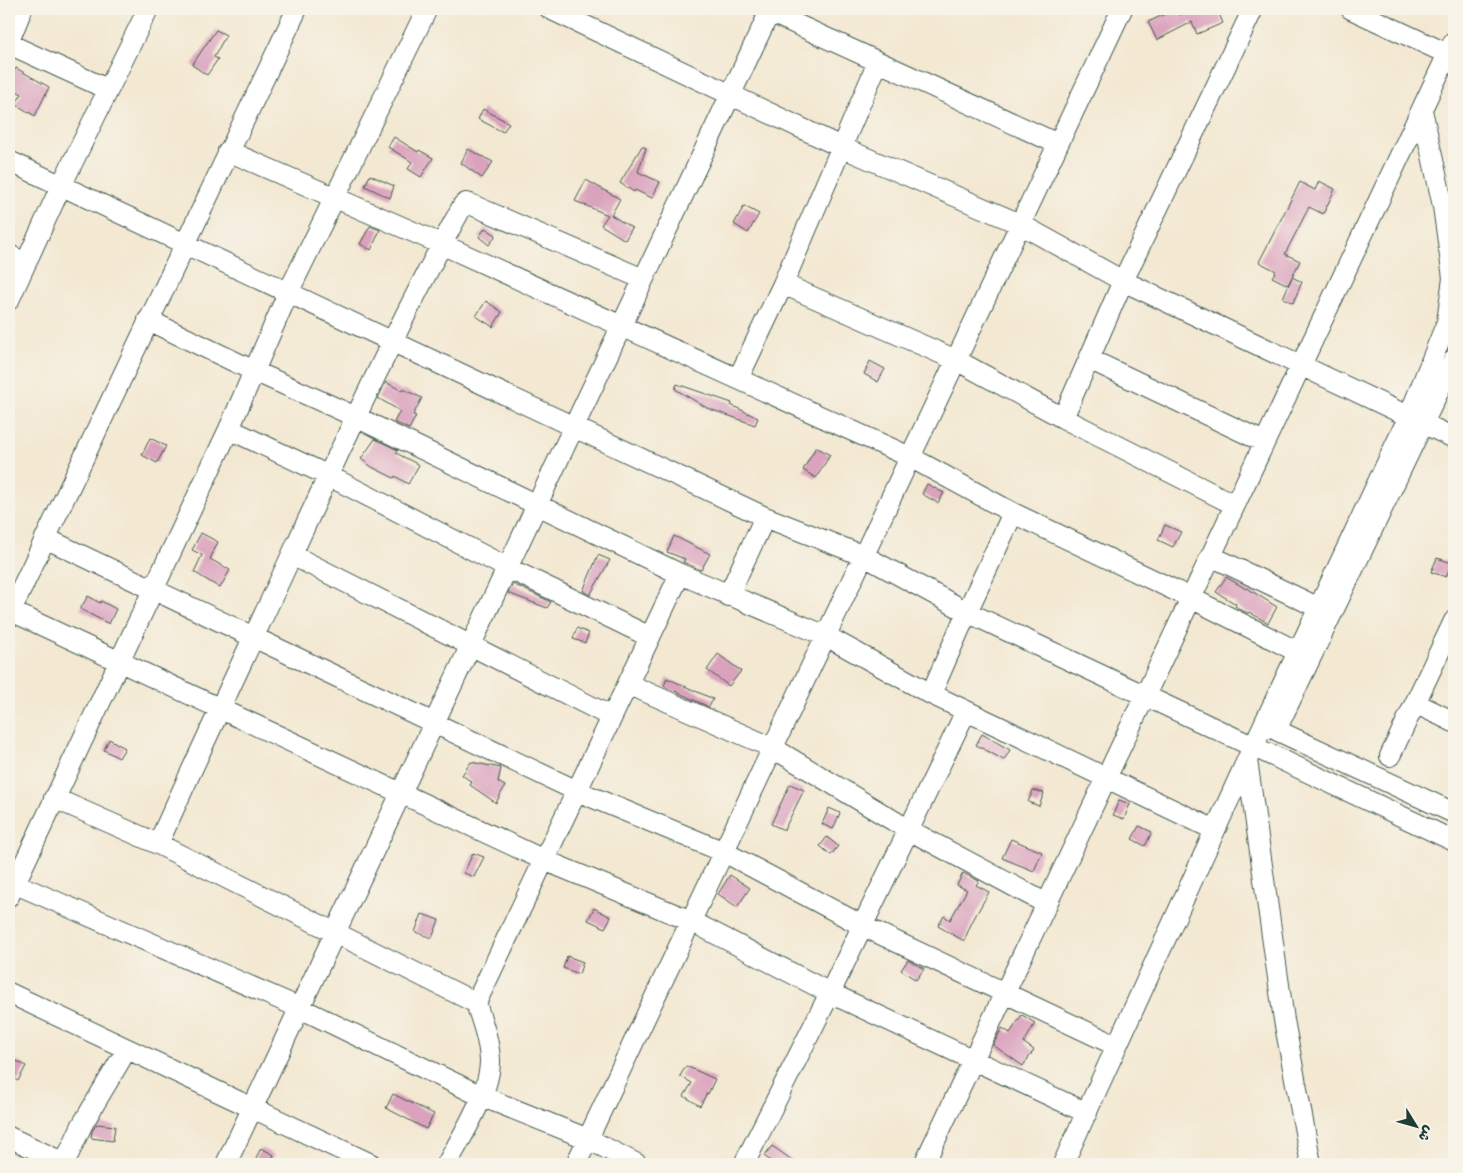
<svg xmlns="http://www.w3.org/2000/svg" width="1463" height="1173" viewBox="0 0 1463 1173" font-family="'Indie Flower','Playpen Sans Arabic',sans-serif">
<rect width="100%" height="100%" fill="#f7f3e8"/>
<filter id="ink" filterUnits="userSpaceOnUse"><feTurbulence type="fractalNoise" baseFrequency=".02" numOctaves="2"/><feDisplacementMap in="SourceGraphic" scale="10" xChannelSelector="R" yChannelSelector="G"/><feConvolveMatrix kernelMatrix="1 2 1 2 8 2 1 2 1" color-interpolation-filters="sRGB"/></filter>
<filter id="wash" filterUnits="userSpaceOnUse"><feTurbulence type="fractalNoise" baseFrequency=".0096" numOctaves="4" result="noise"/><feDisplacementMap in="SourceGraphic" scale="20" xChannelSelector="R" yChannelSelector="G"/><feGaussianBlur stdDeviation="1.12" result="paint"/><feColorMatrix in="noise" values="0 0 0 0 0 0 0 0 0 0 0 0 0 0 0 0 0 1.4 0 .05"/><feComposite in="paint" operator="in"/></filter>
<g filter="url(#wash)">
<rect width="100%" height="100%" fill="#f3e8d2"/>
<g id="blocks">
<path fill="#daa2bd" d="M1176,9L1179,15L1193,9H1217L1223,23L1197,34L1192,22L1157,40L1148,22Z
M216,30L226,35L214,57L218,59L207,75L192,65Z
M16,68L49,87L35,116L15,104L22,94L9,87V80Z
M483,109L509,123L503,132L478,119Z
M394,137L418,152L419,150L433,158L421,177L408,169L412,162L388,147Z
M642,146L646,148L638,172L660,182L652,198L635,190L634,192L620,183Z
M468,149L493,162L482,178L461,163Z
M370,175L394,186L390,198L365,186Z
M586,180L620,199L611,215L632,228L625,240L601,225L608,215L575,201Z
M1319,181L1335,189L1323,214L1309,207L1285,254L1300,261L1288,285L1272,277L1276,271L1259,262L1300,182L1315,190Z
M744,206L759,214L748,233L734,224Z
M370,226L380,230L371,250L360,244Z
M485,228L496,235L489,245L479,237Z
M1292,277L1302,282L1293,303L1283,298Z
M486,301L502,312L493,327L476,316Z
M870,361L885,369L878,382L864,374Z
M386,382L402,391L403,389L422,398L413,415L416,416L409,429L394,422L400,411L378,398Z
M677,384L732,403L731,405L758,418L755,425L707,408L675,389Z
M150,438L166,446L157,463L142,455Z
M375,439L398,450L396,453L419,465L408,484L395,476L394,478L372,467L361,459Z
M816,447L830,455L816,478L803,470Z
M927,484L944,493L938,503L922,494Z
M1165,525L1181,532L1173,547L1158,540Z
M201,533L218,542L210,559L230,570L220,588L194,572L202,555L192,550Z
M674,536L710,554L701,570L683,562L685,559L667,552Z
M598,555L610,560L590,595L583,591Z
M1437,558L1452,563L1446,577L1431,572Z
M1226,577L1246,589L1247,588L1277,607L1268,623L1249,612L1248,613L1241,610L1235,606L1236,604L1216,592Z
M513,584L551,602L547,608L508,593Z
M88,596L100,603L101,601L116,609L109,624L80,609Z
M577,628L589,633L585,643L573,639Z
M718,654L741,671L729,686L707,670Z
M667,678L713,699L709,707L664,686Z
M982,734L1010,750L1004,760L976,745Z
M109,739L125,748L119,758L104,750Z
M471,762L501,768L498,782L505,786L496,803L470,785L472,782L462,775Z
M790,784L804,790L784,830L771,824Z
M1033,790L1044,793L1039,806L1028,802Z
M1119,800L1130,804L1124,819L1113,815Z
M829,808L840,813L833,829L822,824Z
M1139,826L1152,832L1145,846L1132,839Z
M827,837L838,846L831,855L820,846Z
M1011,839L1042,852L1034,871L1002,858Z
M473,853L484,857L474,877L464,873Z
M963,873L979,881L976,885L989,892L972,922L964,941L938,926L944,916L950,920L967,890L957,885Z
M730,875L750,888L737,907L718,894Z
M594,908L611,917L605,928L588,920Z
M422,914L439,920L432,938L415,932Z
M567,956L583,962L579,974L563,968Z
M908,960L924,969L916,980L901,970Z
M1022,1015L1035,1023L1024,1043L1034,1050L1023,1066L993,1045L1002,1028L1010,1033Z
M9,1057L26,1066L18,1081L9,1076Z
M686,1066L715,1079L708,1094L707,1093L700,1106L684,1096L692,1083L680,1076Z
M393,1094L434,1114L426,1129L386,1108Z
M97,1124L115,1126L113,1141L91,1138L92,1131Z
M772,1146L798,1164H775L764,1156Z
M261,1148L274,1155L270,1164L256,1158Z"/>
</g>
</g>
<g filter="url(#ink)">
<use href="#blocks" fill-opacity="0" stroke="#3f574c" stroke-width="1"/>
<g fill="none" stroke-linecap="round" stroke-linejoin="round">
<g stroke="#3f574c" stroke-width="22">
<path id="minor" d="M550,9L841,147L1020,224L1123,281L1454,438
M763,9L1058,144
M1253,9L1123,281L1089,359L1264,442
M1351,9L1454,57
M9,41L22,9
M9,44L107,89
M228,151L441,244L910,457L1013,513L1191,598L1298,652
M9,161L765,517L864,556L967,612L1454,841
M9,255L26,263
M783,284L956,360L1063,418L1235,505
M9,300L61,186L148,9
M148,320L254,371L356,417L680,574L826,636L931,694L1215,830
M1454,359L1276,730L1454,813
M738,379L783,284L878,62
M1063,418L1089,359
M229,429L329,476L508,568L650,637
M45,538L577,791L724,852L863,926L1117,1046
M292,555L612,717
M1211,556L1319,608
M728,596L765,517
M9,610L544,860L691,921L830,993L1087,1113
M9,615L297,9
M628,684L773,748L909,830L1047,904
M931,694L967,612L1013,513
M1415,703L1454,722
M1390,756L1454,621
M1247,760L1284,1020L1311,1164
M54,798L158,844L476,1003C482,1022 489,1040 490,1060C491,1091 461,1137 447,1164
M158,844C202,746 248,650 293,552C347,435 401,318 463,205L466,203L470,204L643,279
M9,881L300,1008L481,1096L588,1139L637,1164
M9,896L229,429L288,293L427,9
M9,993L371,1164
M476,1003L680,574
M9,1137L64,1163
M64,1164L82,1125L127,1049
M226,1164L771,9
M576,1164L1122,9
M744,1164L830,993L966,711
M924,1164L1454,41
M1063,1164L1247,760L1409,416L1447,322L1453,278L1443,206L1422,110"/>
</g>
<use href="#minor" stroke="#fff" stroke-width="20"/>
</g>
</g>
<rect width="1463" height="1173" fill="none" stroke="#f7f3e8" stroke-width="30"/>
<g transform="translate(1416 1126) rotate(127)" stroke="#f7f3e8" stroke-width="4" paint-order="stroke">
<path d="M0-4L9 19L0 12L-9 19Z" fill="#1f3d34"/>
<text y="-8" font-size="14" font-weight="bold" text-anchor="middle" fill="#1f3d34">ش</text>
</g>
</svg>
